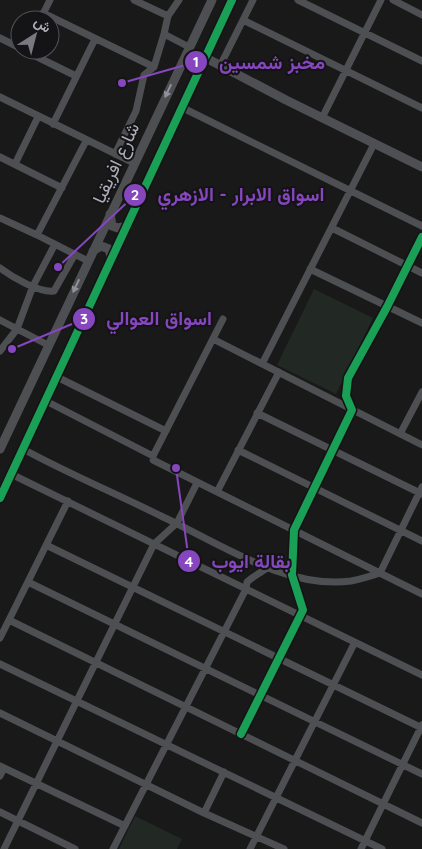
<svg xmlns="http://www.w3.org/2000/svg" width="422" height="849" viewBox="0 0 422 849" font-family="Quicksand,Vazirmatn,sans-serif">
<rect width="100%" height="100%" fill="#191919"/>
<path fill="#222823" d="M314,289L373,318L336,394L277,365Z
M135,816L182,839L177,849H119Z"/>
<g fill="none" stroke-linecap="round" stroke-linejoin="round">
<path stroke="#4e4f52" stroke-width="7" d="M134,0L168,16
M298,0L422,61
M393,0L422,15
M43,13L154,67
M40,20L50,0
M243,20L422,108
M164,34L189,47
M0,38L20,48
M23,50L76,76
M220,66L253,0
M0,97L134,163
M183,108L422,226
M322,118L381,0
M53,124L95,39
M115,154L136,111L144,75L154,67L164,34L168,16L179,0
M0,157L62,188
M15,164L38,117
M0,218L37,235L88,261
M332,228L422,273
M37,235L86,141
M0,268C12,277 39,293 54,291L75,254
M310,269L422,323
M223,319L153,456V460L422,594
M0,320L48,345
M213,339L422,445
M0,351L17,329L33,286L55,244
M262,364L374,144
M57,377L166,431
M46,401L153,456
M257,413L422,494
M400,434L422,392
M23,449C69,474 117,494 163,517C219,543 287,590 351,581C361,579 371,576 380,573L422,487
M238,450L422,541
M11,474L422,675
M217,492L279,372
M46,545L422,728
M28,582L422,774
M9,620L422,823
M0,638L68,501
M0,664L382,849
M0,713L204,813L284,849
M241,734L303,610L292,575L294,530L352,410L346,396L348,378L387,307L422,237
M0,766L125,826
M0,776L4,768
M0,812L75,849
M204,813L224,772
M4,849L154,544L177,523L197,483
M113,849L246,589L247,582L252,578L267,568
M250,849L355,642
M361,849L422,725"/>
<path stroke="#4e4f52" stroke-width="9" d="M206,58L286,100L422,167
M110,214L112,226L118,228L128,226
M93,251L101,246L109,249L112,260
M0,449L212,0
M0,498L232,0"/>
<g stroke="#141315" stroke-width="11">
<path id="cycleway" d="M0,498L232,0
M241,734L303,610L292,575L294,530L352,410L346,396L348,378L387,307L422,237"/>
</g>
<use href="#cycleway" stroke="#1a9f57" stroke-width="8"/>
</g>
<defs><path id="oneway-solid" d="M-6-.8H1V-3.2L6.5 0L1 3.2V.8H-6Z" transform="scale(1.25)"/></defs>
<g fill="#90919a">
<use href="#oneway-solid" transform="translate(168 91) rotate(115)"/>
<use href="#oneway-solid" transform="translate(76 286) rotate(115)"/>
</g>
<g text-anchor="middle" stroke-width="4" stroke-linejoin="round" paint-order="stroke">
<g font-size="18" fill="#acadb9" stroke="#141315">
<text transform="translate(116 163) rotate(-65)" y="6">شارع افريقيا</text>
</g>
</g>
<path fill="none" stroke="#8546be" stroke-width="2" d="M122 83L196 62M58 267L135 195M12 349L84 319M176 468L189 561"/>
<g fill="#8546be" stroke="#141315" stroke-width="2">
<circle cx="122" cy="83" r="5"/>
<circle cx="58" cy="267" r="5"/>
<circle cx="12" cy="349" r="5"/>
<circle cx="176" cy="468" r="5"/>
<circle cx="196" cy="62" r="12"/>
<circle cx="135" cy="195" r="12"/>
<circle cx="84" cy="319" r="12"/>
<circle cx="189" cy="561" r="12"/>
</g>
<g font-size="15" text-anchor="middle" font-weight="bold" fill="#fff">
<text x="196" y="67">1</text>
<text x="135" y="200">2</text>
<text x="84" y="324">3</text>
<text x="189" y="567">4</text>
</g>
<g font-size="19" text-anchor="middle" font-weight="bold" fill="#8546be" stroke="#141315" stroke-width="4" stroke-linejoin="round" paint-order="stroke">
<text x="272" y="69">مخبز شمسين</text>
<text x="241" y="201">اسواق الابرار - الازهري</text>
<text x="159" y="325">اسواق العوالي</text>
<text x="251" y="568">بقالة ايوب</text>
</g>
<g transform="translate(35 35) rotate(36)"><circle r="24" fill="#141315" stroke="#515157"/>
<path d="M0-4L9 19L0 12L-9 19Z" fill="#797981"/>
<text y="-8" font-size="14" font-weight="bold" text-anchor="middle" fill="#acadb9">ش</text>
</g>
</svg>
